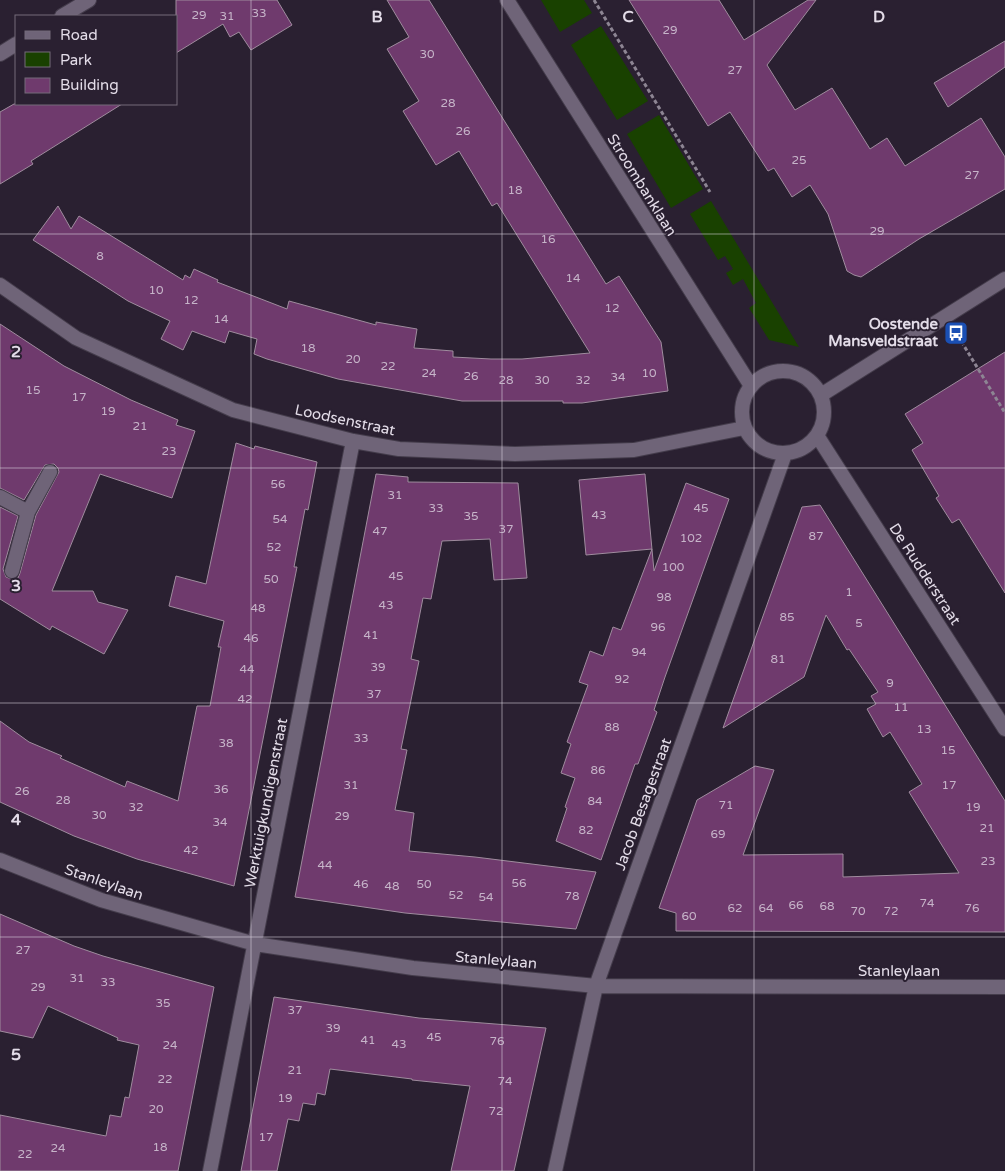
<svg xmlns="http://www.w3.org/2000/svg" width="1005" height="1171" viewBox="0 0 1005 1171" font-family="'Varela Round',sans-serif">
<rect width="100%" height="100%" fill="#2a2031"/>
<path fill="#194100" d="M541,0H584L592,13L560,32Z
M601,26L648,101L617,120L571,45Z
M659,115L703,189L671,208L627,134Z
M711,201L799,347L769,340L749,308L756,303L743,279L733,285L726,273L733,269L725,256L718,260L690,214Z"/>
<path fill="#6f3a6d" stroke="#9f8c9e" d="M176,0H277L292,25L251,50L239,32L230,37L223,24L176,53Z
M387,0H429L606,284L619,276L661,342L668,391L582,403H563V401H462L338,379L267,359L254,354L257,339L229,331L225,343L192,331L183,350L161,339L170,321L128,301L33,240L58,206L71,229L79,216L183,280L185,275L190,278L194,269L218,280L217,282L287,309L289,301L376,325V322L417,329L414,348L453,351V357L491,359H522L590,353L497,203L492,206L459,151L436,165L403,111L419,101L387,49L409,37Z
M629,0H719L744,40L808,0H816L767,65L795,110L832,88L870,149L887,138L905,166L981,118L1005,157V189L919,239L861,277L854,275L847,271L828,214L810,185L792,197L774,168L768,171L730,112L708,126Z
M1005,41V67L948,107L934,83Z
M14,104H122L31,161L33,164L0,184V112Z
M0,324L64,366L131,400L178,420L176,425L195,431L172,498L100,474L52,591H93L98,602L128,610L104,654L52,626L50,630L0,599V507L18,516L3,569L6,577L14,580L18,578L20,573L36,515L59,472L58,468L54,464L45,465L24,500L0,488Z
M1005,352V593L959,519L952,523L936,498L939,496L912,450L923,443L905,414Z
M236,443L254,449L255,446L317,462L308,510L305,509L294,567H297L234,886L137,859L74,836L0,802V721L29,742L62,756L60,758L125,787L127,781L178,801L197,706H210L221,647H218L224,621L169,606L176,576L206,584Z
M376,474L408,477V482L518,483L527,578L494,580L490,539L442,541L431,599L423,598L411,659L419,661L401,749L407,750L395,810L414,813L409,851L475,857L596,872L576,929L405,913L295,897Z
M645,474L654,571L686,483L729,499L665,677L654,710L657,712L638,764H635L601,860L556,841L567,808L565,807L575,778L561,773L571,744L567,742L588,685L579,682L590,651L603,656L613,627L621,630L652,549L586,555L579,480Z
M820,505L1005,801V932L676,931V913L659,908L697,800L755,766L774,770L743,855L843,854V877L959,873L909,792L922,784L890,732L883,737L867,709L876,704L871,696L878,692L849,649L847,650L826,615L804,677L723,728L802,507Z
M0,914L74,946L103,956L214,987L178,1171H0V1115L106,1136L110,1115L121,1117L125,1097L129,1098L139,1045L117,1040L118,1038L48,1006L33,1038L0,1031Z
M274,997L419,1018L546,1028L514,1171H451L470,1086L412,1080V1079L330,1069L325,1095L317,1093L315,1105L303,1103L299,1121L288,1119L277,1171H241Z"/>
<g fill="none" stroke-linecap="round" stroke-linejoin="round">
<g stroke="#443c4b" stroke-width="16">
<path id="service" d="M0,497L28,512
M12,571L28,512L50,472"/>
</g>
<g stroke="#443c4b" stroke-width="16">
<path id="minor" d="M507,0L751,386
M62,16L89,0
M0,54L16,44
M0,285L76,338L233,410L353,441L399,449L515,454L634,450L744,428
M742 412a41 41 0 1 1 82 0a41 41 0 1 1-82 0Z
M821,395L1005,279
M818,437L1005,729
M0,860L101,900L255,944L413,968L596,986L1005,987
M210,1171L353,441
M555,1171L596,986L785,454"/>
</g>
<path stroke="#8d8593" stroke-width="3" stroke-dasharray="4 2.5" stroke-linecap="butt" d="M594,0L710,192
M958,336L1005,413"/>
<use href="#service" stroke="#6f6478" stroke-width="14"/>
<use href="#minor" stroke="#6f6478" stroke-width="14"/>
</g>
<path fill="none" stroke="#e3dce8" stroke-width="1" stroke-opacity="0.55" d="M251,0V1171M502,0V1171M754,0V1171M0,234H1005M0,468H1005M0,703H1005M0,937H1005"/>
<defs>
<g id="bus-square" transform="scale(1.25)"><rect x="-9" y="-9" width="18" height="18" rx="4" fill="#1a4fb4" stroke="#2a2031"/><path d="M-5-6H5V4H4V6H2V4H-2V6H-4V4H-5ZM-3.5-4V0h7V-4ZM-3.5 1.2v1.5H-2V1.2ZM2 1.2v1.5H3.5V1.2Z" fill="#fff"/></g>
</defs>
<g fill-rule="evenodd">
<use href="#bus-square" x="956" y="333"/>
</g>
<g text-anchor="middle" stroke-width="4" stroke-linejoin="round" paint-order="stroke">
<g font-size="12" fill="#c6b4c9">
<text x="259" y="17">33</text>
<text x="199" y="19">29</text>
<text x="227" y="20">31</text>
<text x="670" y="34">29</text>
<text x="427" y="58">30</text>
<text x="735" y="74">27</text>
<text x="448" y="107">28</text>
<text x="463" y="135">26</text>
<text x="799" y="164">25</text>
<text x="972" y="179">27</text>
<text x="515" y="194">18</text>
<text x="877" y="235">29</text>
<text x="548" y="243">16</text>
<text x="100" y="260">8</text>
<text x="573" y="282">14</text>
<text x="156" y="294">10</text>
<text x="191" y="304">12</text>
<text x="612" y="312">12</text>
<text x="221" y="323">14</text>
<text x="308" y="352">18</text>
<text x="353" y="363">20</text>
<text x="388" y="370">22</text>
<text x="429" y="377">24</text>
<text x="649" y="377">10</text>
<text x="471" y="380">26</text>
<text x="618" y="381">34</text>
<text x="506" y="384">28</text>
<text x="542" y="384">30</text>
<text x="583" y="384">32</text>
<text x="33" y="394">15</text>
<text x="79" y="401">17</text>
<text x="108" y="415">19</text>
<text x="140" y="430">21</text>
<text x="169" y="455">23</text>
<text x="278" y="488">56</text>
<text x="395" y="499">31</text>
<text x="436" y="512">33</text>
<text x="701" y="512">45</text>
<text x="599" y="519">43</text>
<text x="471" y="520">35</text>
<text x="280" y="523">54</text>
<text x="506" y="533">37</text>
<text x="380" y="535">47</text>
<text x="816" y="540">87</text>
<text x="691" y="542">102</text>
<text x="274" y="551">52</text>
<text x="673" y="571">100</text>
<text x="396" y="580">45</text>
<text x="271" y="583">50</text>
<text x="849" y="596">1</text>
<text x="664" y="601">98</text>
<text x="386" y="609">43</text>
<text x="258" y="612">48</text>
<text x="787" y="621">85</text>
<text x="859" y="627">5</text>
<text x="658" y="631">96</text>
<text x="371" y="639">41</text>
<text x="251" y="642">46</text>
<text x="639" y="656">94</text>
<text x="778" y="663">81</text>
<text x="378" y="671">39</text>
<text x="247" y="673">44</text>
<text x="622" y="683">92</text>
<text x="890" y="687">9</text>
<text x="374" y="698">37</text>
<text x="245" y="703">42</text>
<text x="901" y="711">11</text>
<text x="612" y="731">88</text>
<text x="924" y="733">13</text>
<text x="361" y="742">33</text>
<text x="226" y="747">38</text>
<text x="948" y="754">15</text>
<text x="598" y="774">86</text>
<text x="351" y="789">31</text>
<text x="949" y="789">17</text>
<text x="221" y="793">36</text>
<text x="22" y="795">26</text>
<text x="63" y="804">28</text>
<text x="595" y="805">84</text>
<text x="726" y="809">71</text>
<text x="136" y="811">32</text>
<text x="973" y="811">19</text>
<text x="99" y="819">30</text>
<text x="342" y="820">29</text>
<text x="220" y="826">34</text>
<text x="987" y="832">21</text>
<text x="586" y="834">82</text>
<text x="718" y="838">69</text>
<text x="191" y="854">42</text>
<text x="988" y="865">23</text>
<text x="325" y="869">44</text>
<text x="519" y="887">56</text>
<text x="361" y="888">46</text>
<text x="424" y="888">50</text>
<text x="392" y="890">48</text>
<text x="456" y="899">52</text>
<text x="572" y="900">78</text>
<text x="486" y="901">54</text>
<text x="927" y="907">74</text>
<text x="796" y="909">66</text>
<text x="827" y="910">68</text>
<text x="735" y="912">62</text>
<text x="766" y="912">64</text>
<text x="972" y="912">76</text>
<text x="858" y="915">70</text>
<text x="891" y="915">72</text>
<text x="689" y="920">60</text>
<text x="23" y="954">27</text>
<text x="77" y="982">31</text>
<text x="108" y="986">33</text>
<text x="38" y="991">29</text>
<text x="163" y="1007">35</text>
<text x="295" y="1014">37</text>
<text x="333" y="1032">39</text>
<text x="434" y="1041">45</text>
<text x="368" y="1044">41</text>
<text x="497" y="1045">76</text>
<text x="399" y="1048">43</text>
<text x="170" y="1049">24</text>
<text x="295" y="1074">21</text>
<text x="165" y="1083">22</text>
<text x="505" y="1085">74</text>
<text x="285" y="1102">19</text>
<text x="156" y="1113">20</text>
<text x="496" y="1115">72</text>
<text x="266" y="1141">17</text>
<text x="160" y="1151">18</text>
<text x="58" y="1152">24</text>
<text x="25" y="1158">22</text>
</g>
<g font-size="15" fill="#e3dce8" stroke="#2a2031">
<text transform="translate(642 185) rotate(58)" y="5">Stroombanklaan</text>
<text transform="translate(345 420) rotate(12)" y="5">Loodsenstraat</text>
<text transform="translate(925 574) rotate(57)" y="5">De Rudderstraat</text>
<text transform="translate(266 803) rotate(-79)" y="5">Werktuigkundigenstraat</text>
<text transform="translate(643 804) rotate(-70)" y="5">Jacob Besagestraat</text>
<text transform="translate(104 882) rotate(19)" y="5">Stanleylaan</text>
<text transform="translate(496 960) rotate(5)" y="5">Stanleylaan</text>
<text x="899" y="976">Stanleylaan</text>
</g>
<g font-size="15" font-weight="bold" fill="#e3dce8" stroke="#2a2031" text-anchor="end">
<text x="938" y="329">Oostende<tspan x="938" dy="17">Mansveldstraat</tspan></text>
</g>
</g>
<g font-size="16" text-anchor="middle" font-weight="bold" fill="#e3dce8" stroke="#2a2031" stroke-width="4" stroke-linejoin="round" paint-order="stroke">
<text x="377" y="22">B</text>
<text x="628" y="22">C</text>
<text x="879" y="22">D</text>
<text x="16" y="357">2</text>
<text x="16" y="591">3</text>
<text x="16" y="825">4</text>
<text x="16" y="1060">5</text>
</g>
<rect x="15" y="15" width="162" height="90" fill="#2a2031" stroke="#746b7a"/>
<rect x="25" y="31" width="25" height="8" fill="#6f6478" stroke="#746b7a"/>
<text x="60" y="40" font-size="15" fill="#e3dce8">Road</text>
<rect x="25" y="52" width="25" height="15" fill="#194100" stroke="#746b7a"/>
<text x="60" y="65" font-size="15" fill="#e3dce8">Park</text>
<rect x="25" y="78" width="25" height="15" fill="#6f3a6d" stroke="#746b7a"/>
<text x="60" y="90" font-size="15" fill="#e3dce8">Building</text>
</svg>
